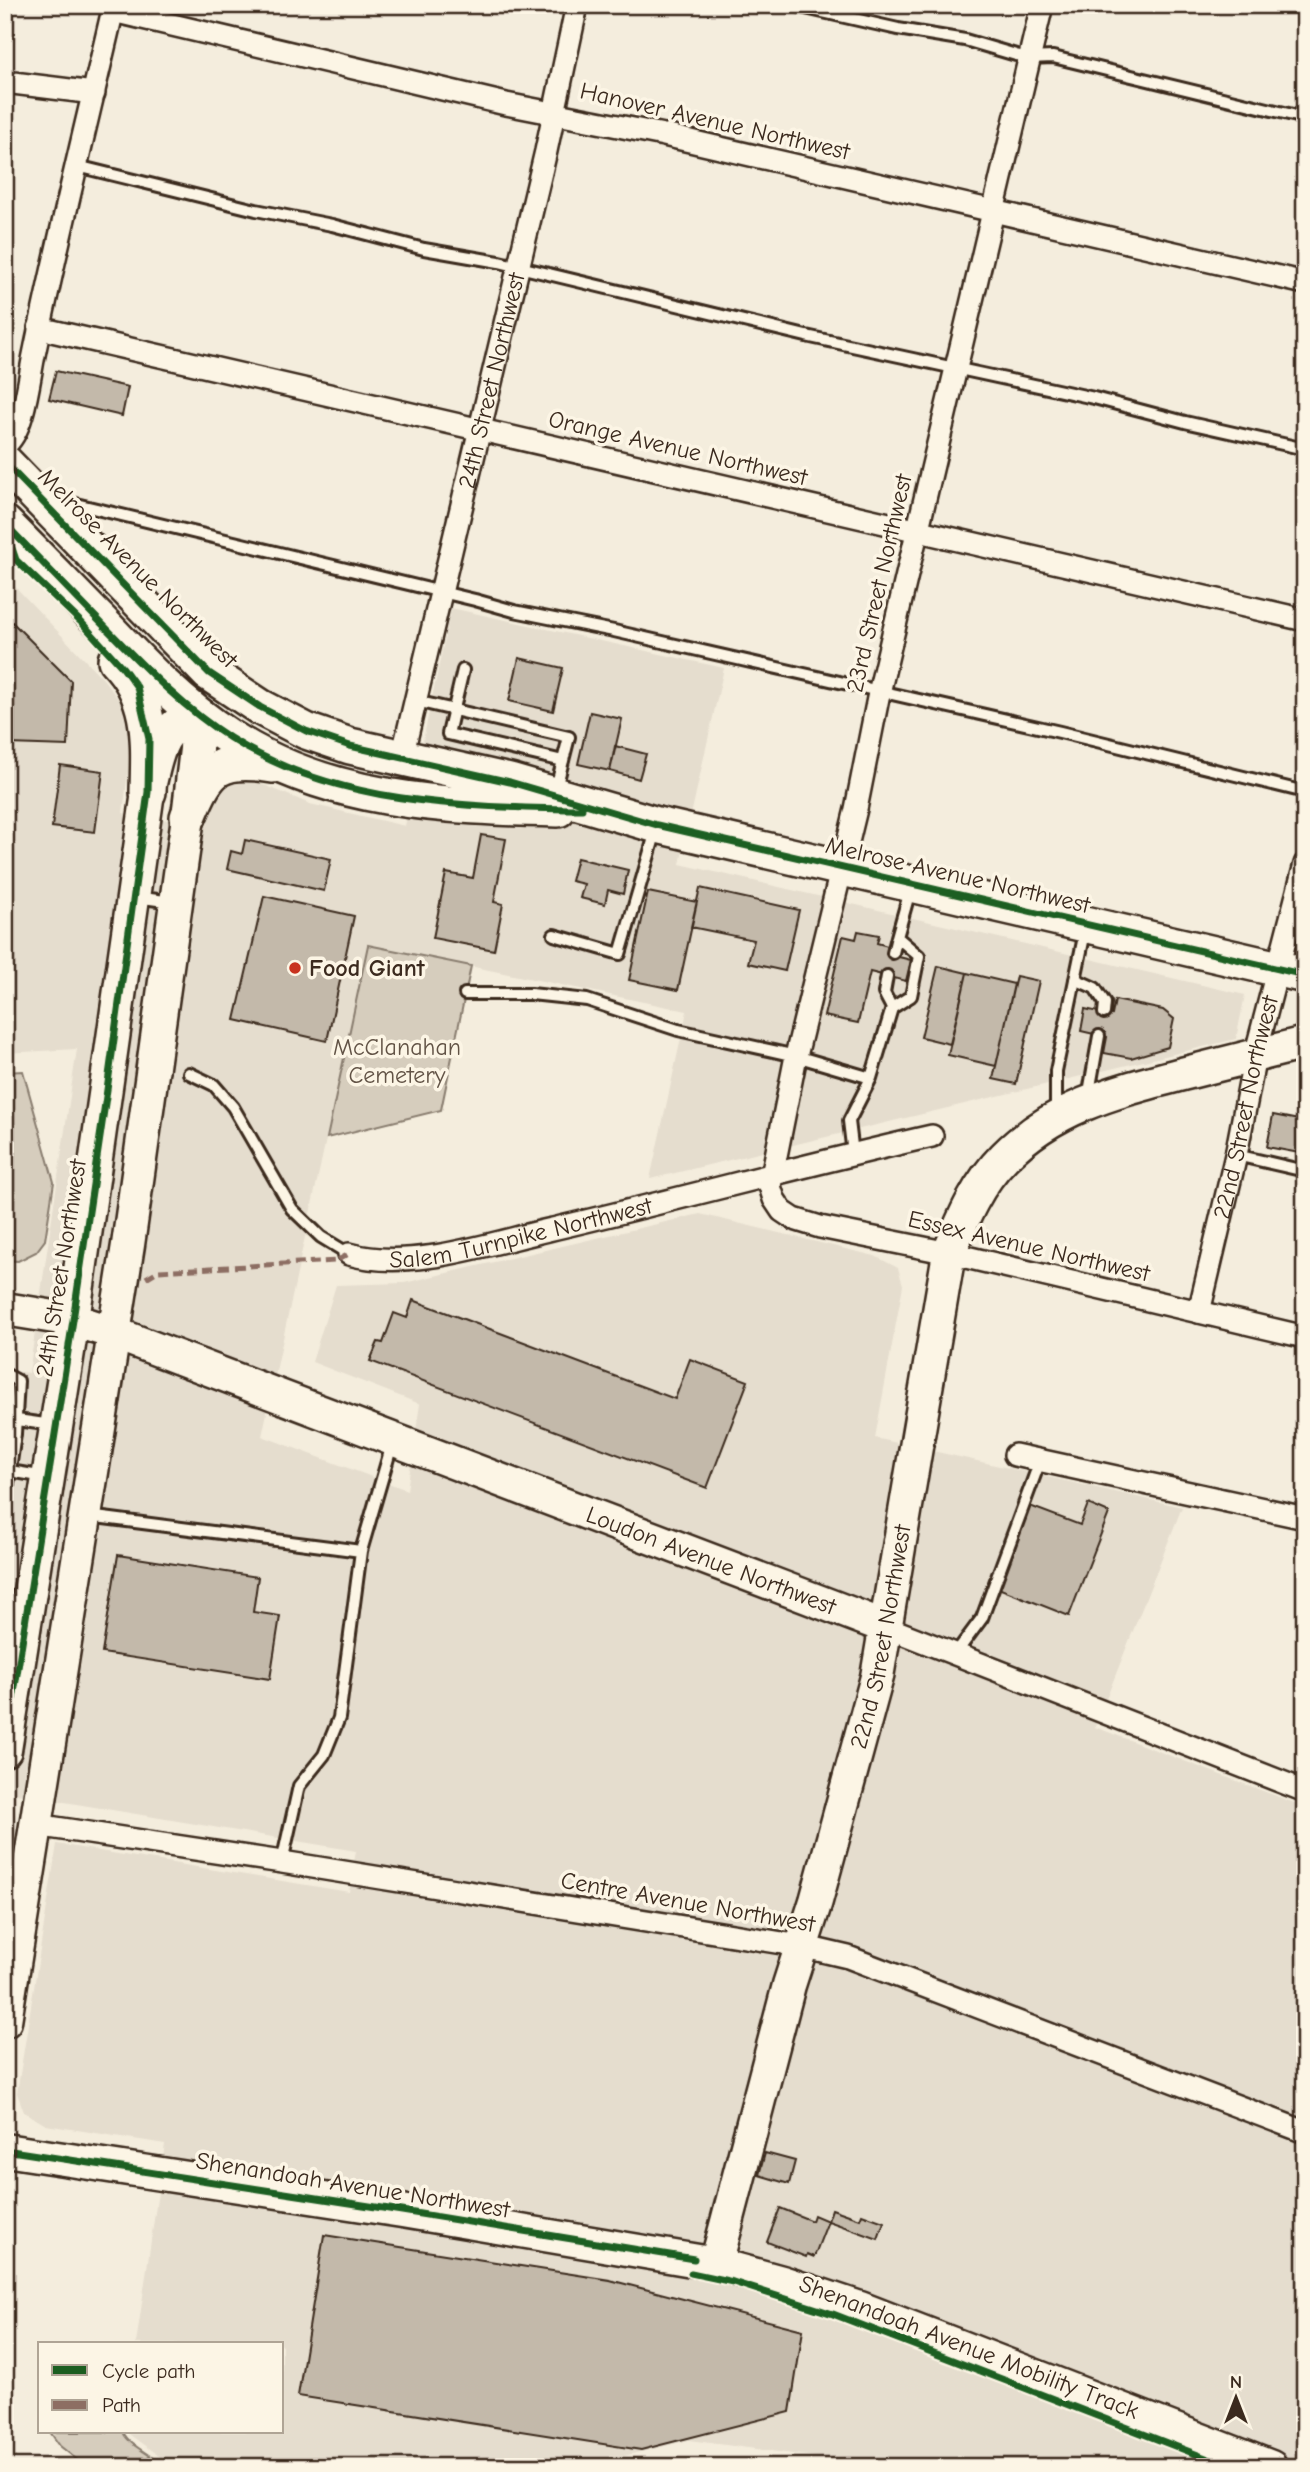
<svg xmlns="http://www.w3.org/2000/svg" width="1310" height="2472" viewBox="0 0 1310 2472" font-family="'Comic Neue',sans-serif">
<rect width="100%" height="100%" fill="#f4eddd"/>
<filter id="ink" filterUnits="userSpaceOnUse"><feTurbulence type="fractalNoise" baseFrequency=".0143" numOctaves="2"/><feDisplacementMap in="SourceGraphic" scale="14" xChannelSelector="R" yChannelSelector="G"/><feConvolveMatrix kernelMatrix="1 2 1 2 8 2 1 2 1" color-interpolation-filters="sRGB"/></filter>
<g filter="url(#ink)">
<path fill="#e5ddce" d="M5,576L104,680L121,703L129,735L128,772L123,813L207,826L213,801L229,785L252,780L310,804L405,826L451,608L724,668L680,864L1245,995L1236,1039L650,1179L687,1011L368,945L262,1436L407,1490L420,1404L312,1362L336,1285L404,1283L700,1214L875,1256L898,1268L903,1285L875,1438L1182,1507L1095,1727L1305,1807V2467H890L689,2440L579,2467H174L126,2432H282V2344H136L165,2144L46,2125L24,2112L17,2093L57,1844L349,1892L356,1851L5,1792V1370L29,1373L77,1049L5,1053Z"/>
<path fill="#d6cdbd" stroke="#887c6e" stroke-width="2" d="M368,945L471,966L441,1110L327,1138Z
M23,1071L54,1182L45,1240L36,1252L18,1261L5,1260V1072Z
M50,2432H123C130,2447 152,2454 164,2467H86L60,2446Z"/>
<path fill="#c3b9aa" stroke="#3b2a1e" stroke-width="2" d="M56,371L128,387L122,416L49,399Z
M5,615L71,681L68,746L9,744L11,669L5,662Z
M519,658L563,668L553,711L509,701Z
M590,712L622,719L610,771L578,764Z
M615,746L646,754L639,779L610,771Z
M60,765L103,771L95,832L52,827Z
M481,835L506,839L494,902L503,904L494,950L433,938L446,873L473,878Z
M245,840L331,859L324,891L227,869L231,851L242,854Z
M577,858L628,870L623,894L608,890L605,904L580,898L584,884L571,881Z
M700,888L799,910L785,971L748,963L754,940L691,927Z
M648,892L697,902L678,990L629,980Z
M264,896L354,916L327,1041L235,1020Z
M858,931L879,935L877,943L888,946L895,956L911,960L906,981L870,972L858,1023L824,1016L843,936L856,939Z
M938,966L967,973L950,1044L921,1037Z
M967,973L1014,984L996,1066L948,1055Z
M1016,976L1039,981L1016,1084L993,1079Z
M1115,1000L1163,1010L1174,1019L1168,1047L1131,1058L1104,1053L1107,1037L1081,1031L1085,1009L1112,1015Z
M1305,1114V1154L1267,1147L1273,1115L1304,1121Z
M413,1300L675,1399L690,1359L748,1381L707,1488L370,1361L378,1342L383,1343L394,1313L407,1318Z
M1088,1504L1109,1513L1069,1616L998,1588L1030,1506L1080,1525Z
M118,1555L258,1577L253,1612L280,1616L270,1679L102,1653Z
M765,2153L795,2161L789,2184L759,2175Z
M780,2208L812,2221L814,2215L828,2221L814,2257L807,2254L806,2257L767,2242Z
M832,2209L860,2219L862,2214L884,2222L878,2239L828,2221Z
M324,2235L610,2280L803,2330L790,2412L641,2450L298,2396Z"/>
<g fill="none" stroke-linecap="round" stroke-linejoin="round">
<g stroke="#3b2a1e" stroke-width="16">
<path id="lane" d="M792,5L898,29L965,40L1016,55L1029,58L1053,57L1305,118
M77,166L256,210L332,225L424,249L499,262L806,336L1094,398L1185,422L1305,449
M55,499L475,600L514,611L614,631L1060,732L1305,792
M463,670L448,734L563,761
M416,701L569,737L555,792
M136,897L172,902
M554,935L620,954L656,831
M893,953L897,937
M887,976L884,993L892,1008
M1075,979L1095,988L1105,1003L1104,1013
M465,994H531L587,1000L678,1030L796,1056L871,1078
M189,1073L214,1085L233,1107L292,1209L321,1237L349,1254
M1088,1098L1099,1036
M1056,1114V1071L1086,927
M853,1154L849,1121L871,1078L892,1008L911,996L919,956L897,937L911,887
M1236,1155L1305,1171
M5,1374L18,1381L15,1434L5,1433
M17,1420L52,1425
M10,1471L45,1477
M5,1504L15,1434
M88,1516L361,1551L393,1441
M956,1653L982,1618L1040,1461
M282,1862L299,1786L324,1755L339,1718L361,1551"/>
</g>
<g stroke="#3b2a1e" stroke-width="26">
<g id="street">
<path d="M1042,5L879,693L856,809L796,1056L770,1186L774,1199L782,1211L794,1219L820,1227L949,1253L1305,1337"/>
<path d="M113,11L506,104L664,135L1305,283"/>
<path d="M5,82L94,93"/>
<path d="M39,328L1305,620"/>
<path d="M5,445C24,432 29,378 34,355C58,238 87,122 114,5"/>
<path id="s1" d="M402,757L546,151L577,5"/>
<path id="s2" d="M349,1254C411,1271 487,1244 548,1230C677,1200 803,1165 932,1136"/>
<path id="s3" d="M1199,1312L1236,1155L1255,1056L1305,864"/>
<path d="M1015,1455L1305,1518"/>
<path d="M886,1627L1305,1791"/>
<path d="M36,1825L282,1862L801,1946L848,1957L1305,2132"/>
</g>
</g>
<g stroke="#3b2a1e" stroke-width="37">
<g id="secondary">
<path id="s4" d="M5,1309L73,1320L114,1333L886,1627"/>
<path d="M5,1750L73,1320L148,792C157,756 158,727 197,713L196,749L188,817L128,1245L5,2021"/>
<path d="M5,2150L402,2211L716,2264L782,2282L860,2308L1271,2467"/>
<path id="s5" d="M716,2264L789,1985L816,1901L877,1677L949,1253C963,1218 978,1183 1004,1157C1056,1105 1118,1091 1186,1073C1225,1063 1265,1053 1305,1043"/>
</g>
</g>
<g stroke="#3b2a1e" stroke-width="40">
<path id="primary" d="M5,463L209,673L260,707L306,731L350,746L510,782L657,825L1305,975
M5,524C39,558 72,593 106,627C144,667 182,707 229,737C326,801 445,807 558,809
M116,660C153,698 149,742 148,792
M188,817C208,768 218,756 273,765"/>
</g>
<use href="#lane" stroke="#fcf5e5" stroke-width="10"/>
<use href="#street" stroke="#fcf5e5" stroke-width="21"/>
<use href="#secondary" stroke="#fcf5e5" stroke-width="32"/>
<use href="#primary" stroke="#fcf5e5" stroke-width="35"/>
<path stroke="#8d6e63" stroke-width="5" stroke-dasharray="10 5" stroke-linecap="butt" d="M146,1278L158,1271L336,1261L349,1254"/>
<g stroke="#fcf5e5" stroke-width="11">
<path id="cycleway" d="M5,463L209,673L260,707L306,731L350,746L510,782L657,825L1305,975
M8,527C41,561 74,595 107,629C145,668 183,708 230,738C335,805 462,807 582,809
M5,528L16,560L82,623L123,668L137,687L149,739L148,792L108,1083L73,1320L5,1750
M5,2150L402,2211L694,2259
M691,2273L733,2282L833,2314L1229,2467"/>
</g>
<use href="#cycleway" stroke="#1b5e20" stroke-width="7"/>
</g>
</g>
<circle fill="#c8321e" stroke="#fcf5e5" stroke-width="2.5" cx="295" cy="968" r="7"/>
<g text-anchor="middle" stroke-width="7" stroke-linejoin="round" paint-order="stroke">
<g font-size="24" fill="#3b2a1e" stroke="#fcf5e5">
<text transform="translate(715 121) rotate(13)" y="8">Hanover Avenue Northwest</text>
<text dy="8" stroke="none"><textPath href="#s1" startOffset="387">24th Street Northwest</textPath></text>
<text transform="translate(678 448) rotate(13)" y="8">Orange Avenue Northwest</text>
<text transform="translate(138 568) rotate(45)" y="8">Melrose Avenue Northwest</text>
<text transform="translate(879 583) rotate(-77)" y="8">23rd Street Northwest</text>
<text transform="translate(958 875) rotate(13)" y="8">Melrose Avenue Northwest</text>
<text dy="8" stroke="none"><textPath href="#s3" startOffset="210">22nd Street Northwest</textPath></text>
<text dy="8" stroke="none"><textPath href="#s2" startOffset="175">Salem Turnpike Northwest</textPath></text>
<text transform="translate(1029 1246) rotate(13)" y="8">Essex Avenue Northwest</text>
<text transform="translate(61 1268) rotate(-81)" y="8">24th Street Northwest</text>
<text dy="8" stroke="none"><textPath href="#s4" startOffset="751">Loudon Avenue Northwest</textPath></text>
<text dy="8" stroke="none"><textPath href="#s5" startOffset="649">22nd Street Northwest</textPath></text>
<text transform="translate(688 1902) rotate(10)" y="8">Centre Avenue Northwest</text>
<text transform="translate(353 2185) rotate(9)" y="8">Shenandoah Avenue Northwest</text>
<text transform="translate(969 2347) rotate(21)" y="8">Shenandoah Avenue Mobility Track</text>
</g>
<g font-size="24" font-weight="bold" fill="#3b2a1e" stroke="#fcf5e5" text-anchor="start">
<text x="309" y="976">Food Giant</text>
</g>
<g font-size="24" fill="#625346" stroke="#fcf5e5">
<text x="397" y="1055">McClanahan<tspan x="397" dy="28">Cemetery</tspan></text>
</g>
</g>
<rect width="1310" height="2472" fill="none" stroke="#fcf5e5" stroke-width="28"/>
<rect x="14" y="14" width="1282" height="2444" fill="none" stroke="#3b2a1e" stroke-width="2.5" filter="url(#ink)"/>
<rect x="38" y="2342" width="245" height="91" fill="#fcf5e5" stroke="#afa495" stroke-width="2"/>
<rect x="52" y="2365" width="35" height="10" fill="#1b5e20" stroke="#afa495" stroke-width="2"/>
<text x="102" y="2378" font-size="21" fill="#3b2a1e">Cycle path</text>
<rect x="52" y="2400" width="35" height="10" fill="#8d6e63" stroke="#afa495" stroke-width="2"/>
<text x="102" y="2412" font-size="21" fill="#3b2a1e">Path</text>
<g transform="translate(1236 2398)" stroke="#fcf5e5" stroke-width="5" paint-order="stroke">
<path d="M0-5L12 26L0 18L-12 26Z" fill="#3b2a1e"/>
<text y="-10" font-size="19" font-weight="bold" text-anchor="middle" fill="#3b2a1e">N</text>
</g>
</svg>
